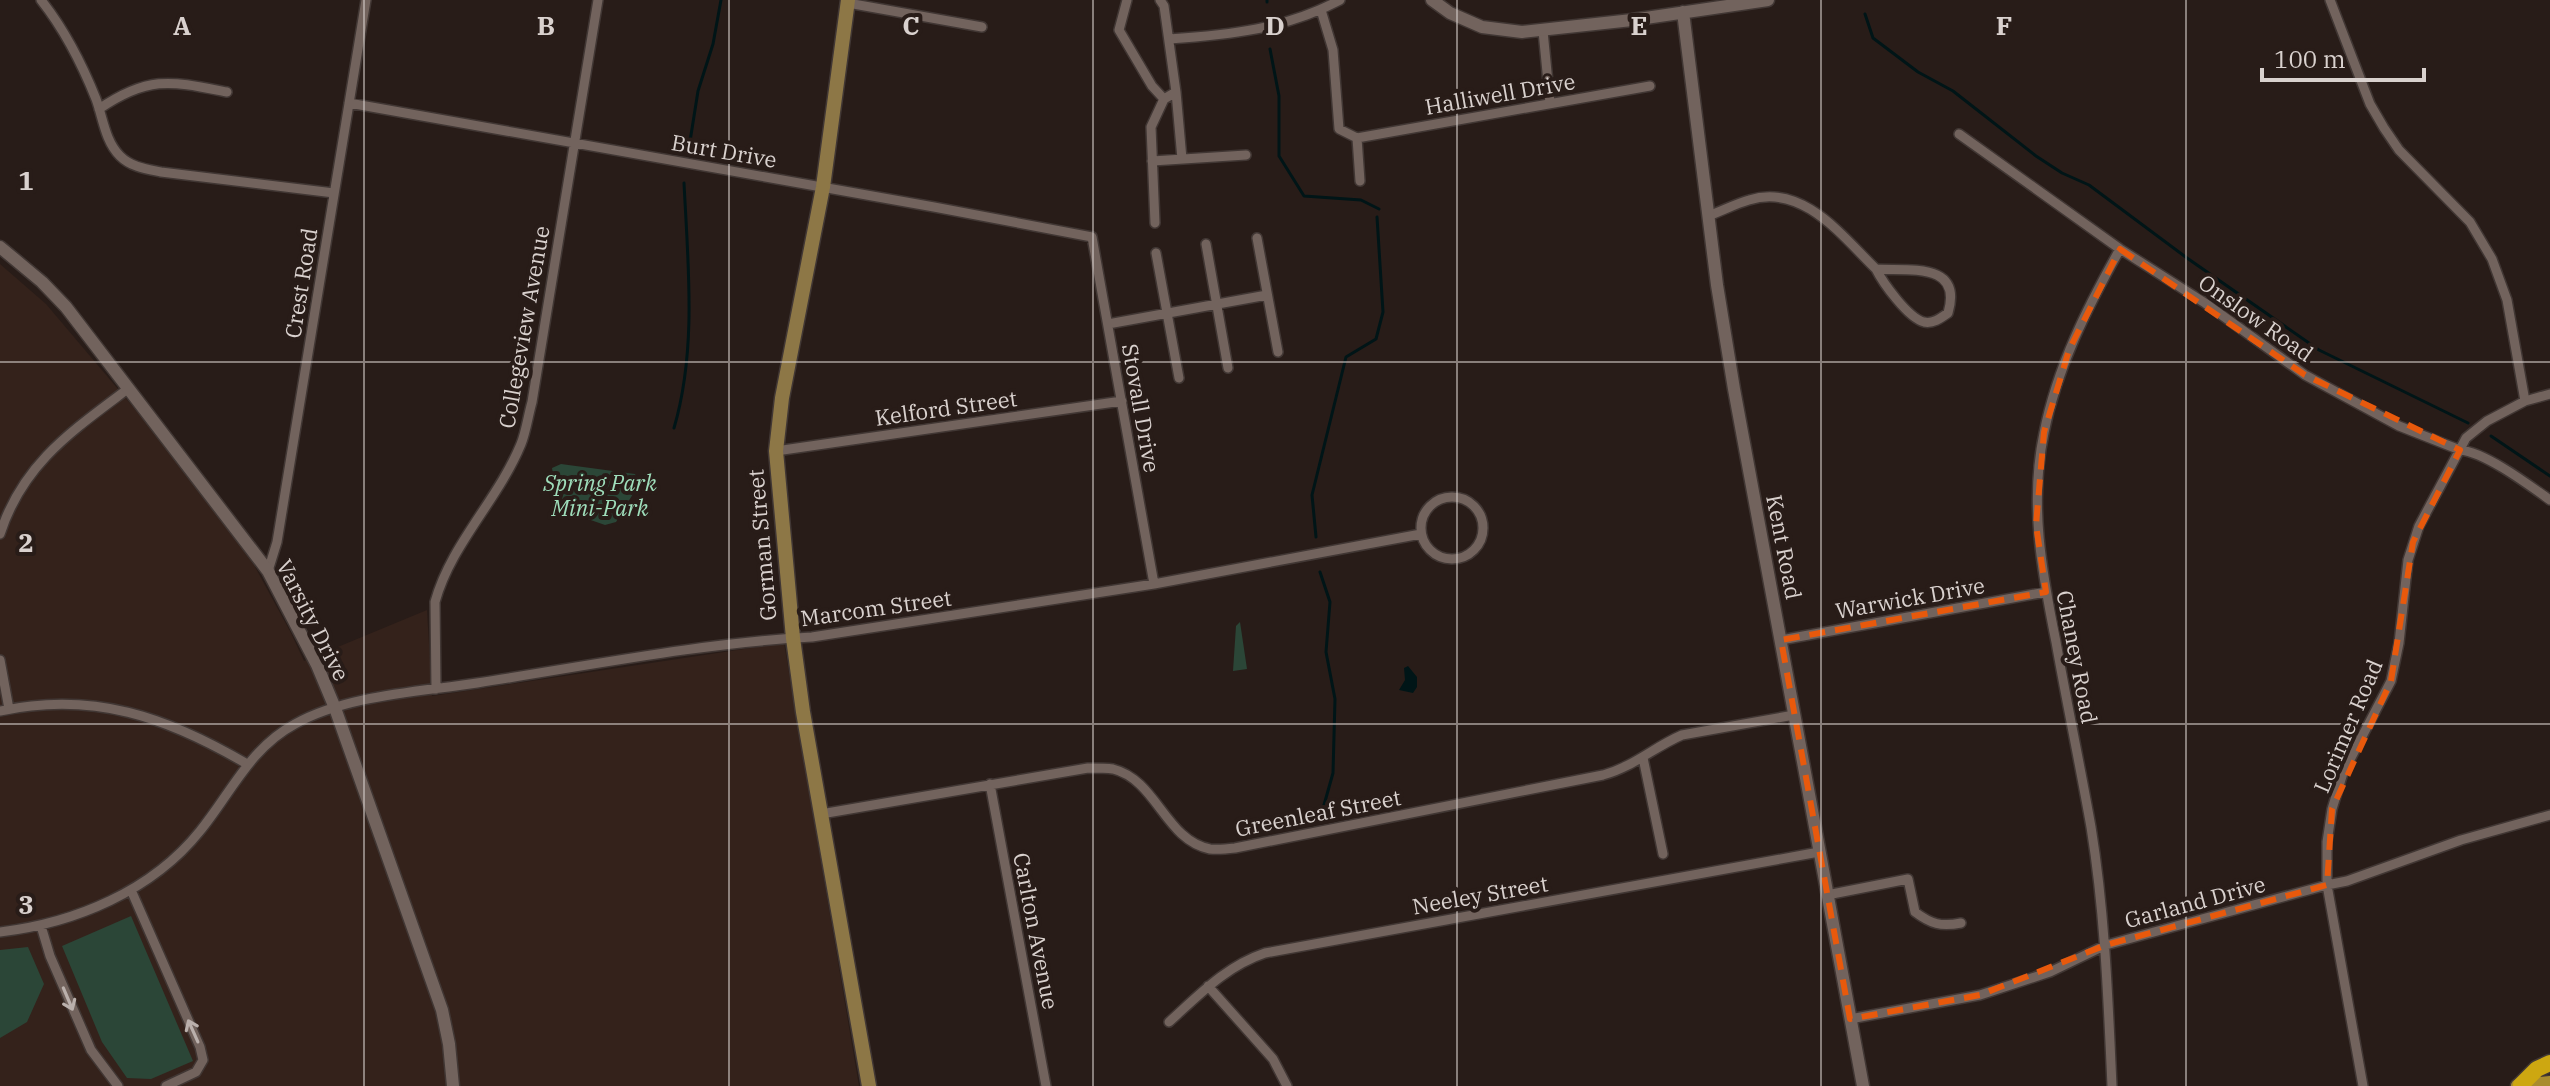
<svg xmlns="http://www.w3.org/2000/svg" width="2550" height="1086" viewBox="0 0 2550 1086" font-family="'IBM Plex Serif',serif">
<rect width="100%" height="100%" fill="#281c18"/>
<path fill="#34221b" d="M0,264L46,304L167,447L254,565L291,633L304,661L427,610L432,696L784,643L859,1086H0Z"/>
<path fill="#2b4637" d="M561,464L635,474L639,484L616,522L605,525L559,509L552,468Z
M1240,622L1247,669L1233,671L1236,626Z
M131,916L193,1061L151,1079L127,1078L102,1042L62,946Z
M28,947L44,984L27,1022L0,1038V950Z"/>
<path fill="#001517" d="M1408,666L1417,677V687L1413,693L1399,690L1405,680L1404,668Z"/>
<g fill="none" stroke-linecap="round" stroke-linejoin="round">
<path stroke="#001517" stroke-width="3" d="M1267,2V0
M1865,14L1873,38L1918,72L1953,91L2036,156L2062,173L2089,185L2187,258L2319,350L2468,423
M1270,49L1279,96V156L1304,196L1361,200L1379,209
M688,154L698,91L713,44L721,0
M674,428C697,350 688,264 684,183
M2491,436L2550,476
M1316,537L1312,495L1346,357L1376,339L1383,312L1377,217
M1270,831L1308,821L1316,815L1324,805L1333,773L1335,699L1326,652L1330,602L1320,572"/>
<g stroke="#413734" stroke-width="12">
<path id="minor" d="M41,0C64,29 82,64 96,99C103,118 105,141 120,156C131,167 146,169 161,172L334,193
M1127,0L1119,30L1152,86L1164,99
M1160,0L1164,6L1176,92L1182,159
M2330,0L2370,104L2384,128L2399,150L2470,222L2492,259L2507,300L2525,401
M848,3L982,27
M1321,10L1333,50L1339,129L1357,138L1360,181
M1543,31L1550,103
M1169,39C1229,35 1286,29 1340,0
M349,103L934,207L1092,237L1154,584
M99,109C149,75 171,81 227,92
M1959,134L2120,249L2205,303L2305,375L2399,426L2460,450C2485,452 2529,485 2550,500
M1357,138L1650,86
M1152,161L1246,155
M1708,216C1722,211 1735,204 1749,200C1803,183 1842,236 1876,269C1910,271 1963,262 1948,313C1941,318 1933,324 1924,322C1908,318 1883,283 1876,269
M1155,223L1151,127L1164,99L1176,92
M1257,238L1278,352
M1206,244L1228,368
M1156,253L1179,378
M1108,324L1267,295
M776,451L1122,401
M1421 528a31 31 0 1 1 62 0a31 31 0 1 1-62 0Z
M0,534C23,463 72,431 129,388
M268,571L277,542L366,0
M1781,640L2046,592
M0,660L9,709
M436,689L435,602C451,544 498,500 521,444C526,432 528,416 532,402L598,0
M0,711C93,691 167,717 247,764
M1643,758L1663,854
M990,784L1046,1086
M821,814L1088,768C1096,768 1106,768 1113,769C1157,780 1165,840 1210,849C1218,850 1227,849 1235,848L1603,775C1633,767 1654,747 1682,735L1794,715
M131,890L200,1047L203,1060L196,1072L166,1086
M1827,895L1908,879L1915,912C1931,924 1941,927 1961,923
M41,926L50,956L91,1050L118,1086
M0,932C75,923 152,891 200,831C231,793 250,748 295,724C347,695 419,692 477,683C587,666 702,643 812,637L1154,584L1421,534
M1208,986L1273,1059L1287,1086
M1850,1019L1980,995L2050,972L2106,945L2327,885L2347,881L2461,840L2550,815
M1169,1022C1199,995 1226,966 1265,953L1819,852
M2112,1086C2108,999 2105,913 2091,827C2080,765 2067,704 2056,642C2042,573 2029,503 2044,433C2057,367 2088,306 2120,249
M2363,1086L2327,885V842L2332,809L2343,773L2391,681L2399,643L2408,560L2419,526L2466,438L2487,421L2525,401L2550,394"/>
</g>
<g stroke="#413734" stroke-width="15">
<path id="tertiary" d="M1432,0L1450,13L1482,27L1522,32L1632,20L1768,0
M1683,12L1717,285L1734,389L1863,1086
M0,247L42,282L66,307L268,571L317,665L335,708L442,1010L449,1044L453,1086"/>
</g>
<g stroke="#413734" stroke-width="17">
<path id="secondary" d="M848,0L823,187L782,398L776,451L793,638L803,712L869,1086"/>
</g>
<g stroke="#413734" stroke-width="17">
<path id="primary" d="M2518,1086L2550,1083"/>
</g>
<g stroke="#413734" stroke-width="19">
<path id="motorway" d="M2521,1085L2537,1069L2550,1063"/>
</g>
<use href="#minor" stroke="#72635d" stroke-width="9"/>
<use href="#tertiary" stroke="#72635d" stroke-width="12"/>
<use href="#secondary" stroke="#8d7746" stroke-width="14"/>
<use href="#primary" stroke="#a98c2f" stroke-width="14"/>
<use href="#motorway" stroke="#cda711" stroke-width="16"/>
</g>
<defs><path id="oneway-shaft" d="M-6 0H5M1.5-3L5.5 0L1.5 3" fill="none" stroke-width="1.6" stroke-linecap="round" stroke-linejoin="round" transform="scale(2)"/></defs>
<g stroke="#bab0ac">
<use href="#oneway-shaft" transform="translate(68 999) rotate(67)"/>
<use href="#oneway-shaft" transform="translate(193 1031) rotate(-114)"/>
</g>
<path fill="none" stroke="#e8590c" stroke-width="6" stroke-dasharray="16 10" stroke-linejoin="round" d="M2120,249L2305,375L2460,450L2413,542L2391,681L2332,809L2327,885L2106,945L1980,995L1850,1019L1781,640L2046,592L2036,525L2044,432L2069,350Z"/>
<path fill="none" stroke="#d9d1ce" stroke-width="2" stroke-opacity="0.55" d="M364,0V1086M729,0V1086M1093,0V1086M1457,0V1086M1821,0V1086M2186,0V1086M0,362H2550M0,724H2550"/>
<g text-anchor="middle" stroke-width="8" stroke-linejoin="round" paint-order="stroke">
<g font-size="22" fill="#d9d1ce" stroke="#281c18">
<text transform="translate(1500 94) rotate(-10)" y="8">Halliwell Drive</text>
<text transform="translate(724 151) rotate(10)" y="8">Burt Drive</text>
<text transform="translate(301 283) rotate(-81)" y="8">Crest Road</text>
<text transform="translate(2256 318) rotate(35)" y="8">Onslow Road</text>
<text transform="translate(524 327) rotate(-80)" y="8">Collegeview Avenue</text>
<text transform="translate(946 408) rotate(-8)" y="8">Kelford Street</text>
<text transform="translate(1141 408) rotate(80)" y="8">Stovall Drive</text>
<text transform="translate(762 545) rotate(-95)" y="8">Gorman Street</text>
<text transform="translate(1784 547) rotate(79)" y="8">Kent Road</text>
<text transform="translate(1910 598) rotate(-10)" y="8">Warwick Drive</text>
<text transform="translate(876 608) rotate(-8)" y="8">Marcom Street</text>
<text transform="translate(313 620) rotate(63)" y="8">Varsity Drive</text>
<text transform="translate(2077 657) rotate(79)" y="8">Chaney Road</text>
<text transform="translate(2348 726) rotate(-67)" y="8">Lorimer Road</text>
<text transform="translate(1318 813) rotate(-11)" y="8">Greenleaf Street</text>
<text transform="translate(1480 895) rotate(-10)" y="8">Neeley Street</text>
<text transform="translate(2195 902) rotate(-15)" y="8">Garland Drive</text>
<text transform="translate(1036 931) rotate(79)" y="8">Carlton Avenue</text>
</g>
<g font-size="22" font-style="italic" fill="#9fdebb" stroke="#281c18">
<text x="600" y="491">Spring Park<tspan x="600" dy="25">Mini-Park</tspan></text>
</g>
</g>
<g font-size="26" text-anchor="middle" font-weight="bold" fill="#d9d1ce" stroke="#281c18" stroke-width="8" stroke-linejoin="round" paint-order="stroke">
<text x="182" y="35">A</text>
<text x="546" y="35">B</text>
<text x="911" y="35">C</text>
<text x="1275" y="35">D</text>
<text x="1639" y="35">E</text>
<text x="2004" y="35">F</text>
<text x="26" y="190">1</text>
<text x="26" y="552">2</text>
<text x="26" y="914">3</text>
</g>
<path d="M2262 68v12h162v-12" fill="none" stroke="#d9d1ce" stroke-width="4"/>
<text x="2274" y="68" font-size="24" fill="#d9d1ce" stroke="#281c18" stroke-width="6" paint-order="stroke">100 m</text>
</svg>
